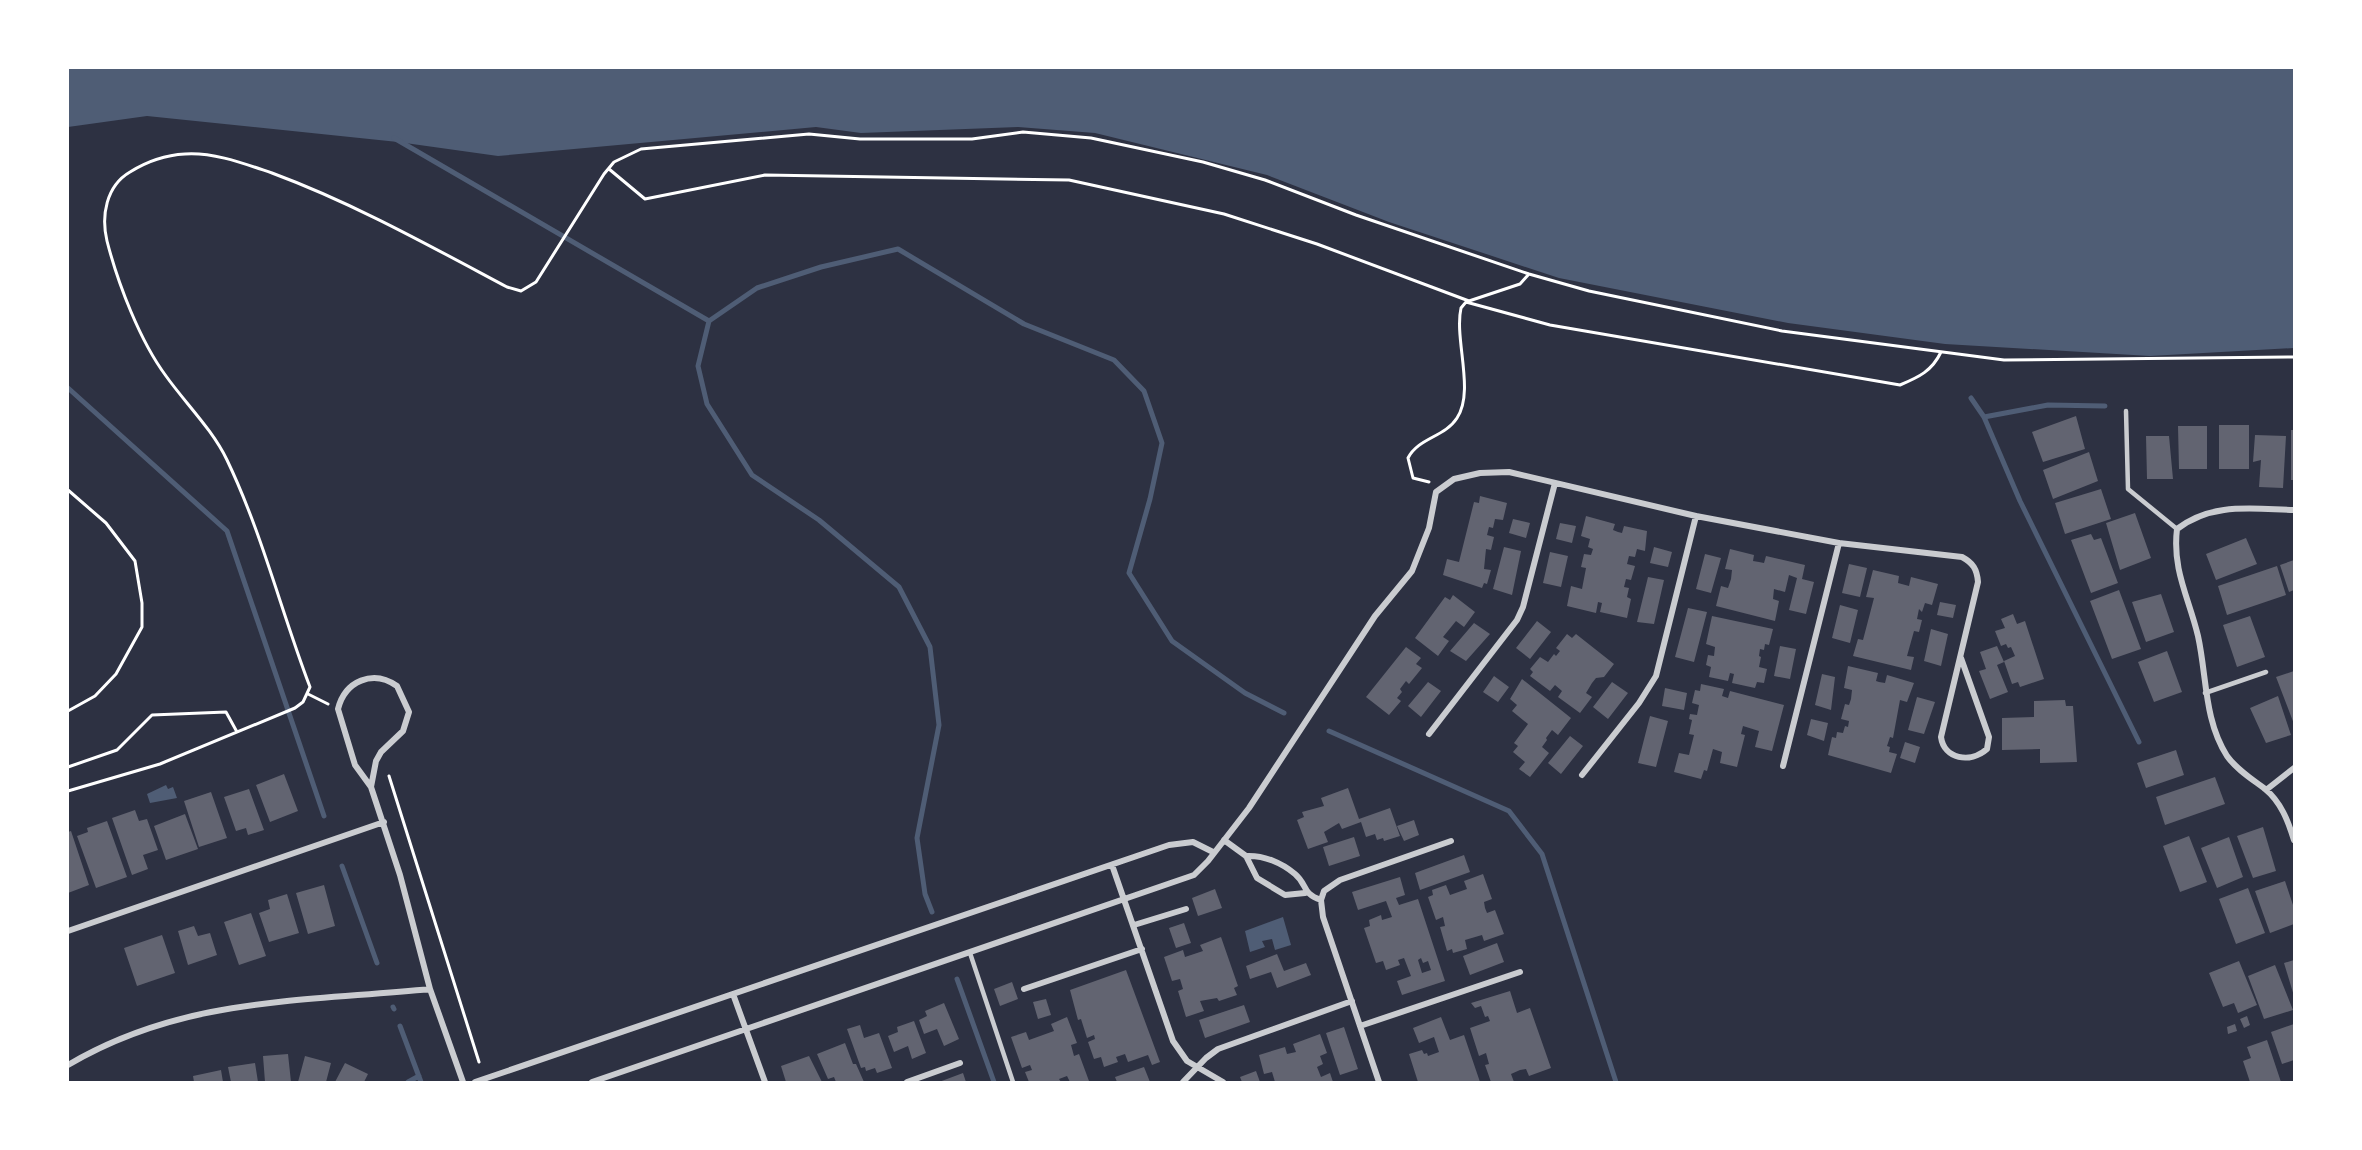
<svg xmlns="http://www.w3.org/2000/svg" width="2362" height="1150" viewBox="0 0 2362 1150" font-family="Arial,sans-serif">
<rect width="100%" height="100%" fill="#2d3142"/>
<path fill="#4f5d75" d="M68,68H2294V348L2150,356L1945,344L1788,323L1559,278L1389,222L1267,175L1095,133L1018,127L861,133L816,127L498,156L398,142L147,116L68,127Z
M166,785L168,789L173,787L177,798L150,803L147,794Z
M1283,917L1291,945L1275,950L1272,939L1262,941L1265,947L1250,952L1245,931Z"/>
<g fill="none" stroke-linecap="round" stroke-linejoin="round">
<path stroke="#4f5d75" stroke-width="5" d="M394,138L709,321
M68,388L227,531L324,816
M1971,398L1984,417L2048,405L2105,406
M1984,417L2020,501L2139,742
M1329,731L1509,811L1542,854L1616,1082
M342,866L377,963
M932,912L925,894L917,838L939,725L930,647L899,587L819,520L752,475L707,404L698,366L709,321L757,288L821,267L898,249L1024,324L1114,360L1144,391L1162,443L1150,499L1129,573L1172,641L1245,693L1284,713
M957,979L994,1082
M393,1007L394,1009
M400,1026L421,1082
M408,1082L419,1076"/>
</g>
<path fill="#626471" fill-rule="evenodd" d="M2076,416L2085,449L2043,462L2032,432Z
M2219,425H2249V469H2219Z
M2178,426H2207V469H2179Z
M2291,430H2294V480H2291Z
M2255,435L2286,436L2283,488L2259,487L2261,460L2253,462Z
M2146,436H2169L2173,479H2147Z
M2089,452L2098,481L2053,499L2043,470Z
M2101,489L2111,519L2065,534L2055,503Z
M1480,496L1507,503L1503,520L1495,519L1493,528L1489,527L1487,535L1494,537L1491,550L1486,549L1484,569L1491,570L1487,584L1484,583L1482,588L1443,575L1447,559L1459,562L1474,502L1479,503Z
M2135,513L2151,558L2120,570L2106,523Z
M1586,516L1615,524L1613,530L1618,532L1622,533L1624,526L1647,531L1645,551L1637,549L1635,557L1629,556L1627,564L1635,566L1631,580L1626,579L1624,587L1629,588L1627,597L1631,599L1627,618L1600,612L1602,603L1598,602L1596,613L1567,606L1571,586L1582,589L1586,568L1581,567L1584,554L1591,555L1593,549L1588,547L1590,539L1581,536Z
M1513,519L1530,523L1526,538L1509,533Z
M1560,523L1576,526L1572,543L1556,539Z
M2091,534L2094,540L2101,538L2118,583L2091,593L2071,540Z
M2246,538L2257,564L2216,580L2206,554Z
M1504,547L1521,551L1512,595L1493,589Z
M1654,547L1672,552L1668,567L1650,563Z
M1730,549L1754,555L1753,561L1759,562L1764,563L1766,556L1805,565L1802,579L1814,582L1806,614L1789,610L1797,578L1789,575L1785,592L1774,589L1773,599L1779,601L1775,621L1716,606L1721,586L1728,588L1731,579L1732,570L1725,569Z
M1550,552L1568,556L1561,587L1543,583Z
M1705,554L1721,558L1711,593L1696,589Z
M2294,560V590L2289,592L2280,565Z
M1849,564L1867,568L1860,597L1842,593Z
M2277,566L2286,595L2227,615L2218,586Z
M1873,570L1899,576L1898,583L1909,586L1911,577L1938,584L1932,605L1925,603L1922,612L1919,609L1917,619L1922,620L1919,632L1914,631L1907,656L1914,657L1911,670L1853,656L1858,639L1863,640L1874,598L1866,597Z
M1648,577L1664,580L1654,624L1637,622Z
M2119,590L2141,649L2112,659L2090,601Z
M2161,594L2174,632L2146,642L2132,602Z
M1453,595L1475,612L1464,627L1456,621L1443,637L1449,641L1438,656L1415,638L1445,597L1450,600Z
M1940,602L1956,605L1953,618L1937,615Z
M1840,605L1858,610L1850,643L1832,638Z
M1688,608L1707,612L1694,662L1675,657Z
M2013,614L2017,624L2025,621L2044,679L2020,687L2018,682L2012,684L2004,661L2015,656L2011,647L2008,648L2006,644L2001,646L1995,631L2005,628L2001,619Z
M1712,616L1773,629L1769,645L1765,644L1764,650L1760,649L1759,656L1761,657L1759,667L1767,669L1764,683L1757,682L1755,688L1732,683L1734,674L1730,673L1728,681L1709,677L1711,667L1706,665L1708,655L1714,656L1715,647L1706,644Z
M2250,616L2265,657L2237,667L2223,625Z
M1537,621L1551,632L1530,659L1516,648Z
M1474,623L1490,634L1466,661L1450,651Z
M1931,629L1948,634L1941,666L1924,661Z
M1567,634L1572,638L1576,634L1614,664L1604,677L1596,678L1592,683L1586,693L1592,697L1580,713L1558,697L1562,691L1555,685L1550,691L1530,676L1533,672L1530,669L1540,657L1548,662L1554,654L1556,656L1560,651L1556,648Z
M1780,646L1796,649L1790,679L1774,676Z
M1997,646L2004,662L1997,665L2008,692L1990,699L1979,671L1986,669L1980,652Z
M1406,647L1421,658L1416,664L1422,668L1409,684L1406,681L1400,689L1402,692L1397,698L1401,701L1389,715L1366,697Z
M2167,651L2182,692L2154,702L2138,662Z
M1848,666L1878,673L1876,681L1879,682L1885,683L1887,675L1914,683L1907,702L1900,700L1893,738L1890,737L1887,746L1890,747L1889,752L1897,754L1891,773L1828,755L1832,737L1836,738L1837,732L1843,733L1845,726L1848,727L1849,721L1841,719L1845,704L1849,705L1851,699L1852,690L1844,688Z
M2294,671V724L2276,677Z
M1822,674L1835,677L1831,710L1815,705Z
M1494,676L1509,687L1498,702L1483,692Z
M1522,679L1571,718L1558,735L1552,730L1546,738L1547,740L1542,747L1549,753L1530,777L1519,769L1525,762L1513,752L1518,746L1514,743L1528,724L1512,711L1517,705L1510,699Z
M1428,682L1441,691L1421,717L1408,706Z
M1612,682L1628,693L1608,719L1593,707Z
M1701,684L1724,689L1722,696L1728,698L1730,691L1784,705L1772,751L1755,747L1759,731L1743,726L1741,734L1745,735L1737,767L1720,763L1722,752L1713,749L1707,771L1704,770L1701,779L1674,772L1679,753L1689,755L1694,735L1689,734L1692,720L1689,719L1690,714L1697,715L1699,705L1692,703L1695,690L1700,691Z
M1665,688L1687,693L1684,710L1662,706Z
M2278,696L2291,735L2266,743L2250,708Z
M1917,697L1935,702L1924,734L1908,730Z
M2065,700L2066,706H2073L2077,762L2040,763V749L2002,750V718L2034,717V701Z
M1650,716L1668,721L1656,767L1638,763Z
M1811,719L1828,723L1824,741L1807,735Z
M1570,736L1583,746L1561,774L1548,763Z
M1905,742L1920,747L1915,763L1900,758Z
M2176,750L2184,775L2146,788L2137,763Z
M284,774L298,811L270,822L256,785Z
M2215,777L2225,804L2165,825L2156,797Z
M1348,788L1359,819L1390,808L1400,836L1384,841L1383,838L1377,840L1375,834L1366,837L1361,822L1342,829L1339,823L1324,832L1328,842L1308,849L1297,820L1304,817L1302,812L1324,806L1321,798Z
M249,789L264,830L248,835L246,828L236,831L224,797Z
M211,792L227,838L199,847L184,801Z
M135,810L139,821L147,819L158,850L143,855L148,869L132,875L112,818Z
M185,814L198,849L166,860L154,826Z
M1414,820L1419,835L1404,841L1397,826Z
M107,821L127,877L96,888L77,836L88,832L87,828Z
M2263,827L2276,871L2253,878L2237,836Z
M71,831L89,885L68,893V832Z
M2189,836L2207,882L2180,892L2163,846Z
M1354,837L1360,856L1329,866L1323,847Z
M2229,837L2243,877L2217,888L2201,848Z
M1464,855L1470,872L1420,890L1415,873Z
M1483,874L1492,899L1484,902L1485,908L1487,913L1495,910L1504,934L1484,941L1482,935L1465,940L1467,949L1453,953L1452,949L1447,951L1440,927L1445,926L1443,917L1436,920L1428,897L1433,895L1432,890L1446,885L1450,895L1467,889L1464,881Z
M1400,877L1405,895L1396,898L1399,905L1418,899L1445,981L1402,995L1397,981L1411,976L1404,958L1398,960L1400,965L1386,970L1383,961L1376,963L1364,928L1370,926L1369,920L1381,915L1382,920L1392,917L1386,901L1358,910L1352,892ZM1421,958L1423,963L1428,961L1431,970L1422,973L1418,960Z
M2285,881L2294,908V924L2270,933L2255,891Z
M324,885L335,926L308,934L296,893Z
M2248,888L2265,933L2236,944L2219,899Z
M1215,889L1222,908L1198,916L1192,898Z
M287,894L299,933L269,942L259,913L270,909L268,900Z
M251,913L266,956L239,965L224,922Z
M1184,923L1191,943L1176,948L1169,928Z
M194,926L198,936L210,933L217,955L188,965L178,931Z
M162,935L175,973L137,986L124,948Z
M1221,937L1238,986L1234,988L1237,995L1219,1001L1217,998L1200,1001L1204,1011L1186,1017L1178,991L1183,989L1180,979L1172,981L1164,957L1183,950L1185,957L1203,951L1200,945Z
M1497,943L1504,962L1470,975L1463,956Z
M1277,954L1284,971L1306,963L1311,975L1277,988L1271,972L1250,979L1246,966Z
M2294,960V996L2284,963Z
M2239,961L2257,1005L2238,1013L2234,1003L2223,1007L2209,973Z
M2275,965L2293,1010L2264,1019L2248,976Z
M1126,970L1160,1062L1152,1065L1148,1055L1128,1062L1125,1054L1116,1057L1118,1062L1104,1067L1101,1057L1094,1059L1088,1042L1095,1039L1094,1035L1087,1038L1081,1019L1078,1020L1070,990Z
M1012,982L1018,999L1000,1006L994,989Z
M1510,991L1517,1013L1530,1008L1551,1068L1529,1076L1526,1069L1520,1070L1511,1074L1514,1082H1491L1485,1065L1489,1064L1486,1053L1479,1056L1470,1028L1490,1021L1488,1016L1485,1017L1481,1006L1475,1008L1471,1003Z
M1046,999L1051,1015L1038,1019L1033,1002Z
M944,1003L959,1039L944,1046L937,1029L924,1034L919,1020L927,1016L925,1011Z
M1244,1005L1250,1022L1205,1038L1199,1020Z
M2247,1016L2250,1025L2244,1028L2240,1019Z
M1067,1017L1077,1043L1071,1045L1074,1056L1079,1054L1089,1081L1070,1082L1067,1076L1059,1079L1061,1082H1029L1025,1072L1032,1070L1030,1065L1022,1068L1011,1037L1026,1032L1029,1040L1054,1031L1051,1024Z
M1441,1017L1450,1040L1464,1035L1480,1082H1418L1409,1054L1422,1050L1424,1054L1427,1053L1428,1056L1439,1052L1434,1037L1419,1043L1413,1028Z
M914,1021L926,1053L912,1059L908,1046L894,1052L888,1036L898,1032L897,1027Z
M2235,1024L2237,1031L2228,1034L2227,1027Z
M2294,1024V1060L2282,1064L2271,1032Z
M860,1025L864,1038L879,1033L892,1068L877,1073L875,1068L866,1071L865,1067L861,1068L847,1029Z
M1344,1027L1358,1069L1340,1075L1326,1033Z
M1320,1034L1327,1053L1320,1056L1323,1064L1317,1067L1321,1077L1330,1073L1333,1082H1275L1272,1072L1264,1074L1259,1055L1285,1047L1287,1054L1296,1052L1293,1044Z
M2267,1040L2281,1082H2250L2243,1061L2251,1058L2247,1047Z
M845,1043L853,1064H856L864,1082H836L834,1077L828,1079L817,1054Z
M288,1054L291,1082H265L263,1056Z
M305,1056L331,1063L326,1082H298Z
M809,1056L822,1082H786L781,1066Z
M255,1063L258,1082H231L228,1067Z
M345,1063L368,1074L364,1082H335Z
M1144,1067L1150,1082H1117L1115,1077Z
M221,1070L223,1082H194L193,1076Z
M1256,1071L1260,1082H1242L1240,1077Z
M963,1073L966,1082H939Z"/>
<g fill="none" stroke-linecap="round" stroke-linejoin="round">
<path stroke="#fff" stroke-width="3" d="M609,169L645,199L765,175L1069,180L1224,214L1317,244L1469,301
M1466,302L1550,325L1900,385C1919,377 1932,371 1941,352
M1429,482L1413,478L1408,458C1418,438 1445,437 1457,418C1475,391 1454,339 1461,308L1466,302L1520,284L1529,274
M68,490L106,523L135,561L142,603V627L116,674L95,696L68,711
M308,694L328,704
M68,767L117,750L152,715L226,712L237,732
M389,776L479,1062
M68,791L160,764L295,708L303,702L310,687C281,611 262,533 227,460C212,429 186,404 166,376C140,341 118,284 107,241C101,216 106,186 130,172C146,162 166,155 185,154C214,152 245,164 272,173C353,203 430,246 507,287L521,291L536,282L604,174L614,162L641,149L809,134L860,139H972L1023,132L1091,138L1203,162L1265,180L1356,215L1529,274L1589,291L1782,331L2004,360L2294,357"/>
<path stroke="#caccd0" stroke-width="4.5" d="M2126,411L2128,489L2177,529
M2205,693L2266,672
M970,953L1013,1082"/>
<path stroke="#caccd0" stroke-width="6" d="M2294,510C2252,509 2212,502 2177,529C2172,570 2189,598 2198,636C2207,677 2204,720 2227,756C2237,770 2252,779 2265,789C2281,802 2288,821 2294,840
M1429,734L1517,620L1523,607L1555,483
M1783,766L1839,543
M1582,775L1639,703L1656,676L1696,516
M371,787L355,765L338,709C345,681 373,669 397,686L409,712L403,731L381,752L376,761L371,787L400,875L430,989L463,1082
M2266,790L2294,768
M1224,840L1246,856L1257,878L1285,895L1305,893
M1246,856C1264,855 1282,863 1295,874C1308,885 1301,893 1321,900L1323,917L1379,1082
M1112,865L1173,1041L1187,1061L1223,1082
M1321,900L1324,891L1340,880L1451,841
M1134,925L1186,909
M68,931L384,822
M1024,989L1142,949
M733,994L765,1082
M1360,1026L1520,972
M68,1065C183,997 301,1002 430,989
M475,1082L1169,845L1193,842L1213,852
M592,1082L1194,875L1208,861L1249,808L1375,616L1412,571L1429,528L1436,492L1454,479L1480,473L1509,472L1696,516L1839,543L1962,557C1973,563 1977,569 1978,582L1941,737C1944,759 1970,764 1987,749L1989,737L1961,658
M907,1082L960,1063
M1183,1082L1206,1058L1218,1049L1352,1001"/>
</g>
<rect width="2362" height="1150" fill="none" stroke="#ffffff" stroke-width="138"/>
</svg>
